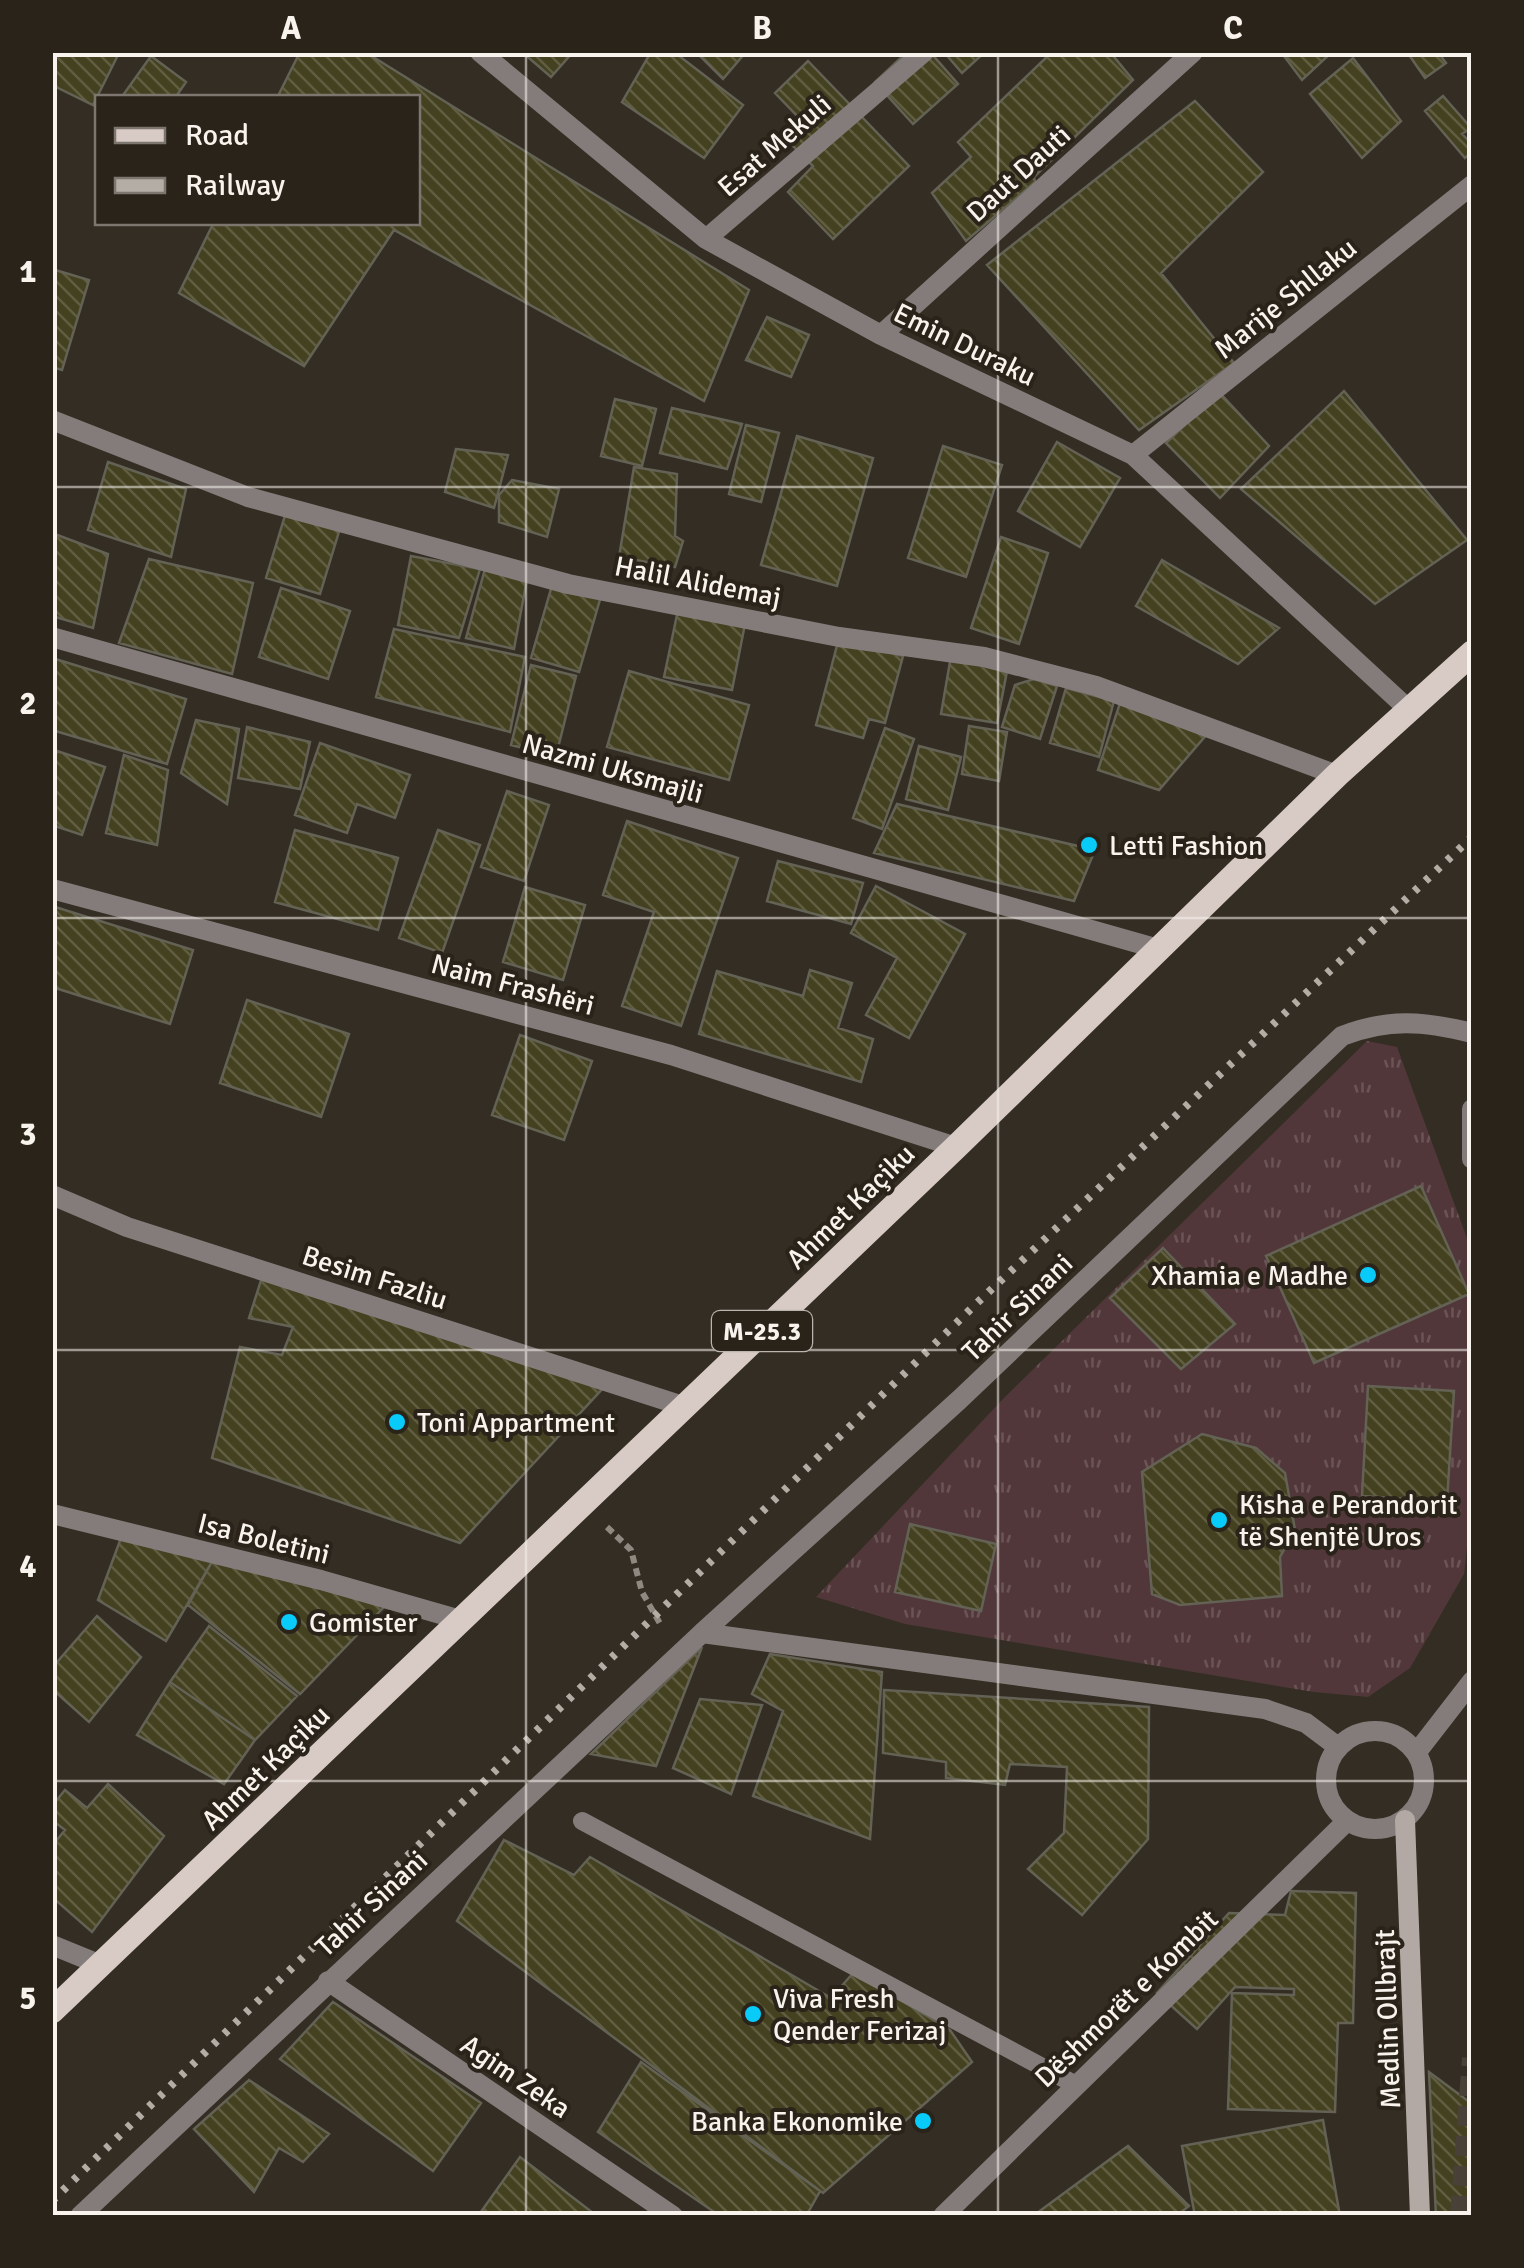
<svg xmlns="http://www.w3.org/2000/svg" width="1524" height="2268" viewBox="0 0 1524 2268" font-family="Signika,sans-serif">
<defs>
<pattern id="grass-tufts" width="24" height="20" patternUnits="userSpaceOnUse" patternTransform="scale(2.5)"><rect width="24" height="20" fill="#513739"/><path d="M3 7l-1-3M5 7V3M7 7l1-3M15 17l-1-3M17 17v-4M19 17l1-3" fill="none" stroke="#6b5456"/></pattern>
<pattern id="building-back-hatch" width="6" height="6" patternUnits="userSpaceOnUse" patternTransform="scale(2.5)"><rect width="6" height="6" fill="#444120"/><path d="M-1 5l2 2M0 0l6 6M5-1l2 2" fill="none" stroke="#605d41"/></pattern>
</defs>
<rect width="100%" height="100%" fill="#342d23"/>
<path fill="url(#grass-tufts)" d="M1367,1041L1397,1047L1472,1252V1502L1464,1574L1410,1668L1368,1697L1314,1692L905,1624L816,1597L1005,1397Z"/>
<path fill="url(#building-back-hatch)" stroke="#636255" stroke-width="2.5" d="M52,52L118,55L93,105L52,85Z
M300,52H365L749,290L704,401L394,230L304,366L179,293L214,222H418V98H277Z
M522,52H573L551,77Z
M651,52H674L743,105L704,158L622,102Z
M696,52H746L723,79Z
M907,52H930L958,84L913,124L875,82Z
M944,52H985L962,73Z
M1052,52H1110L1133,80L1034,177L1035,182L966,241L932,193L971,157L958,142Z
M1281,52H1332L1302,80Z
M1407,52H1438L1446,63L1425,78Z
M151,56L186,82L175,98H121Z
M1353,58L1401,121L1362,158L1310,94Z
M808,61L909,166L833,239L788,192L813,166L786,139L803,122L775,93Z
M1443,96L1471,128L1462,134L1472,144V152L1465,158L1425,111Z
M1195,101L1263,172L1161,273L1234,363L1139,430L987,265Z
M52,269L89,280L62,370L52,367Z
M767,317L809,335L791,377L746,360Z
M1344,391L1467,540L1375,604L1241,489Z
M1219,392L1269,446L1220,498L1166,443Z
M615,399L656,409L642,466L601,456Z
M672,408L742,424L727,469L660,453Z
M746,425L779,433L761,502L729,494Z
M797,436L873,458L837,586L761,565Z
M1057,442L1120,478L1080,547L1018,511Z
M943,446L1002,465L966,577L908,558Z
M456,449L508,455L494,508L445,492Z
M108,462L186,489L171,557L88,530Z
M634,467L677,474L675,536L683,541L675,567L619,557Z
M512,480L559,489L547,537L499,522V495Z
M287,509L341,525L320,594L266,578Z
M52,533L108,554L93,628L52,616Z
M1001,537L1048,553L1019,644L971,628Z
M411,556L480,569L459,638L398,625Z
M149,559L253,583L232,674L119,643Z
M1162,560L1279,628L1238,664L1136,606Z
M485,569L527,579L514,649L466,638Z
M553,582L601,596L579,672L531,658Z
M281,588L350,611L328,679L259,657Z
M678,610L745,624L732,690L664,677Z
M394,629L525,657L510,732L376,697Z
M839,638L903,656L885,723L869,719L863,738L816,725Z
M951,656L1008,666L997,723L941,714Z
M52,658L186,699L167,764L52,730Z
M531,665L576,676L556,756L511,745Z
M629,671L749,705L729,780L607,747Z
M1034,679L1057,686L1040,739L1002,727L1015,685Z
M1066,688L1114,701L1099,757L1050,743Z
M1120,703L1208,733L1159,790L1098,770Z
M196,720L239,729L227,804L181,773Z
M969,726L1007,732L999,781L962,774Z
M247,727L310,742L300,789L238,778Z
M885,728L914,739L882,829L853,818Z
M320,743L410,775L395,818L357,804L347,833L295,815Z
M919,746L961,757L948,810L906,799Z
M57,751L105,767L82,835L52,825V766Z
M124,755L168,770L157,845L106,833Z
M507,791L549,805L524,881L481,867Z
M897,804L1095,850L1074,901L874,853Z
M627,821L738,858L681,1026L622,1006L654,912L603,895Z
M295,830L398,858L378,930L275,902Z
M438,830L480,845L442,953L399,938Z
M778,861L863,883L851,924L767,901Z
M876,886L965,934L909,1038L866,1015L897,958L851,933Z
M525,887L585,905L563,980L503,962Z
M52,906L193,950L170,1024L52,987Z
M810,970L852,983L838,1028L873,1039L861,1082L699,1034L717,971L803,996Z
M247,1000L349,1034L321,1117L220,1083Z
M520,1035L592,1061L564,1140L492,1115Z
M1421,1186L1469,1294L1314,1363L1266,1256Z
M1163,1248L1235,1324L1181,1369L1110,1298Z
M263,1274L605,1386L460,1543L212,1458L240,1347L282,1355L293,1327L249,1318Z
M1368,1386L1454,1391L1447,1501L1362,1496Z
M1202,1434L1256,1448L1285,1473L1295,1530L1280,1557L1282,1596L1180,1605L1152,1594L1142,1472Z
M910,1524L996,1544L981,1611L895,1592Z
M121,1538L213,1560L166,1641L98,1600Z
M213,1560L385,1606L300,1694L188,1605Z
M97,1616L141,1657L89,1722L52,1689V1668Z
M209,1626L297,1696L255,1740L170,1682Z
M702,1647L656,1766L591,1754Z
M770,1654L882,1672L870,1839L753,1796L783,1711L752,1694Z
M170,1682L255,1740L224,1784L137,1735Z
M884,1690L1149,1707L1148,1839L1082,1915L1028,1869L1064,1833L1067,1767L1010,1764L1005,1785L946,1778V1762L883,1753Z
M700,1699L762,1705L731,1794L673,1768Z
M108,1784L164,1836L92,1932L52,1897V1846L65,1830L52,1820V1806L65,1790L87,1808Z
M504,1840L574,1875L590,1857L831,1998L854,1972L950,2030L972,2062L823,2193L457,1921Z
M1291,1891L1356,1893L1353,2023H1338L1335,2112L1228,2109L1232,1993L1294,1995V1989L1235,1987L1197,2029L1157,1993L1229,1913L1285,1915Z
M333,2002L481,2103L433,2171L280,2059Z
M641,2062L820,2191L806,2216H720L598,2132Z
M1429,2072L1472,2104V2216H1436Z
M249,2080L329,2134L303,2162L279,2148L254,2192L194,2129Z
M1323,2120L1340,2216H1195L1182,2146Z
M1128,2146L1189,2206L1176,2216H1033Z
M520,2157L597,2216H478Z"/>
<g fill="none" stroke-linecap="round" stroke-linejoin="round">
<path stroke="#484137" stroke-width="20" stroke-dasharray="20 10" stroke-linecap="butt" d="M1460,2216L1472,2058"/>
<path stroke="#8f8981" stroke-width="6" stroke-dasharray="8 5" stroke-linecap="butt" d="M607,1527L631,1550L642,1592L662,1627"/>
<path stroke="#837c7a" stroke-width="18" d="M582,1821L1076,2085"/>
<path stroke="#837c7a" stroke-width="20" d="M480,52L706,239L881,335L1133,455L1407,708
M706,239L924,52
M881,335L1193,52
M52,420L248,497L568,584L839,637L984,657L1096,686L1337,775
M1133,455L1472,185
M52,637L1159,949
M52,889L671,1055L956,1147
M1472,1109V1159
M52,1195L127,1227L683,1406
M52,1514L321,1580L461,1620
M702,1633L959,1400L1342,1036C1388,1018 1424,1021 1472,1033
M1326 1780a49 49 0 1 1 98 0a49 49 0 1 1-98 0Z
M1417,1752L1472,1681
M52,1945L101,1965
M328,1981L673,2216
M80,2216L702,1633L1265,1709L1306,1723L1338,1747
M943,2216L1347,1821"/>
<path stroke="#b3a9a4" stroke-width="20" d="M1405,1820L1420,2216"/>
<path stroke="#d8cbc5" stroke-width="25" d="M52,2011L956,1147L1337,775L1472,653"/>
<path stroke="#b3ada6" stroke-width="8" stroke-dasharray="5 10" stroke-linecap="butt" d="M52,2201L978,1302L1472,837"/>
</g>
<path fill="none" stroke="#f8f3ed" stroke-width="2.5" stroke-opacity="0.55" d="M526,52V2216M998,52V2216M52,487H1472M52,918H1472M52,1350H1472M52,1781H1472"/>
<g fill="#08cbfa" stroke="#2a231a" stroke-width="4">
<circle cx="1089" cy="845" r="10"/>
<circle cx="1368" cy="1275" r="10"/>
<circle cx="397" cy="1422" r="10"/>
<circle cx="1219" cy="1520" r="10"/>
<circle cx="289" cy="1622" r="10"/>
<circle cx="753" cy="2014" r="10"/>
<circle cx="923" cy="2121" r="10"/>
</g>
<g text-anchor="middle" stroke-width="8" stroke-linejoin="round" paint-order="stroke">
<rect fill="#2a231a" stroke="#bab5ae" stroke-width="2.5" x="712" y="1311" width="100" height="40" rx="8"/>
<g font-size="25" font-weight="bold" fill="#f8f3ed">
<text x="762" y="1340">M-25.3</text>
</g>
<g font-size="28" fill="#f8f3ed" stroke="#2a231a">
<text transform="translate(774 145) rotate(-41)" y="10">Esat Mekuli</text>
<text transform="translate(1018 173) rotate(-42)" y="10">Daut Dauti</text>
<text transform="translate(1285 298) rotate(-39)" y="10">Marije Shllaku</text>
<text transform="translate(965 344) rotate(26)" y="10">Emin Duraku</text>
<text transform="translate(698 581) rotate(11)" y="10">Halil Alidemaj</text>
<text transform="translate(613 768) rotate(16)" y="10">Nazmi Uksmajli</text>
<text transform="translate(513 984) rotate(15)" y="10">Naim Frashëri</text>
<text transform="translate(850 1206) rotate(-44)" y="10">Ahmet Kaçiku</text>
<text transform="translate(375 1277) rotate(18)" y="10">Besim Fazliu</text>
<text transform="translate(1017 1307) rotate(-44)" y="10">Tahir Sinani</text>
<text transform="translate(264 1538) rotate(14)" y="10">Isa Boletini</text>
<text transform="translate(265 1767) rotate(-44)" y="10">Ahmet Kaçiku</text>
<text transform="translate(371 1903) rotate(-43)" y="10">Tahir Sinani</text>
<text transform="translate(1126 1998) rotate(-44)" y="10">Dëshmorët e Kombit</text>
<text transform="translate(1387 2019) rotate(-92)" y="10">Medlin Ollbrajt</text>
<text transform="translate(516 2076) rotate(34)" y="10">Agim Zeka</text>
</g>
<g font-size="28" fill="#f8f3ed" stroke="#2a231a" text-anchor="start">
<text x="1109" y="855">Letti Fashion</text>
<text x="1348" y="1285" text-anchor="end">Xhamia e Madhe</text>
<text x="417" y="1432">Toni Appartment</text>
<text x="1239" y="1514">Kisha e Perandorit<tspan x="1239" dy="32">të Shenjtë Uros</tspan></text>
<text x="309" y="1632">Gomister</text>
<text x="773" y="2008">Viva Fresh<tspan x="773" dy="32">Qender Ferizaj</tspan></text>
<text x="903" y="2131" text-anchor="end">Banka Ekonomike</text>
</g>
</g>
<rect width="1524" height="2268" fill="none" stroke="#2a231a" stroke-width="110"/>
<rect x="95" y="95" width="325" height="130" fill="#2a231a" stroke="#7c766e" stroke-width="2.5"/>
<rect x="115" y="128" width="50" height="15" fill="#d8cbc5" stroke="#7c766e" stroke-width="2.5"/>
<text x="185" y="145" font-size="30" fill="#f8f3ed">Road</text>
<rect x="115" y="178" width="50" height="15" fill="#b3ada6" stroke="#7c766e" stroke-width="2.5"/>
<text x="185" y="195" font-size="30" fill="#f8f3ed">Railway</text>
<rect x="55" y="55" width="1414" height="2158" fill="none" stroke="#f8f3ed" stroke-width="4"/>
<g font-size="32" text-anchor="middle" font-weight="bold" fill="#f8f3ed">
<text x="291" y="39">A</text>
<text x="762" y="39">B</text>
<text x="1233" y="39">C</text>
<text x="28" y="282">1</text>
<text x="28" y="714">2</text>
<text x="28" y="1145">3</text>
<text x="28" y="1577">4</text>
<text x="28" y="2009">5</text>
</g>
</svg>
